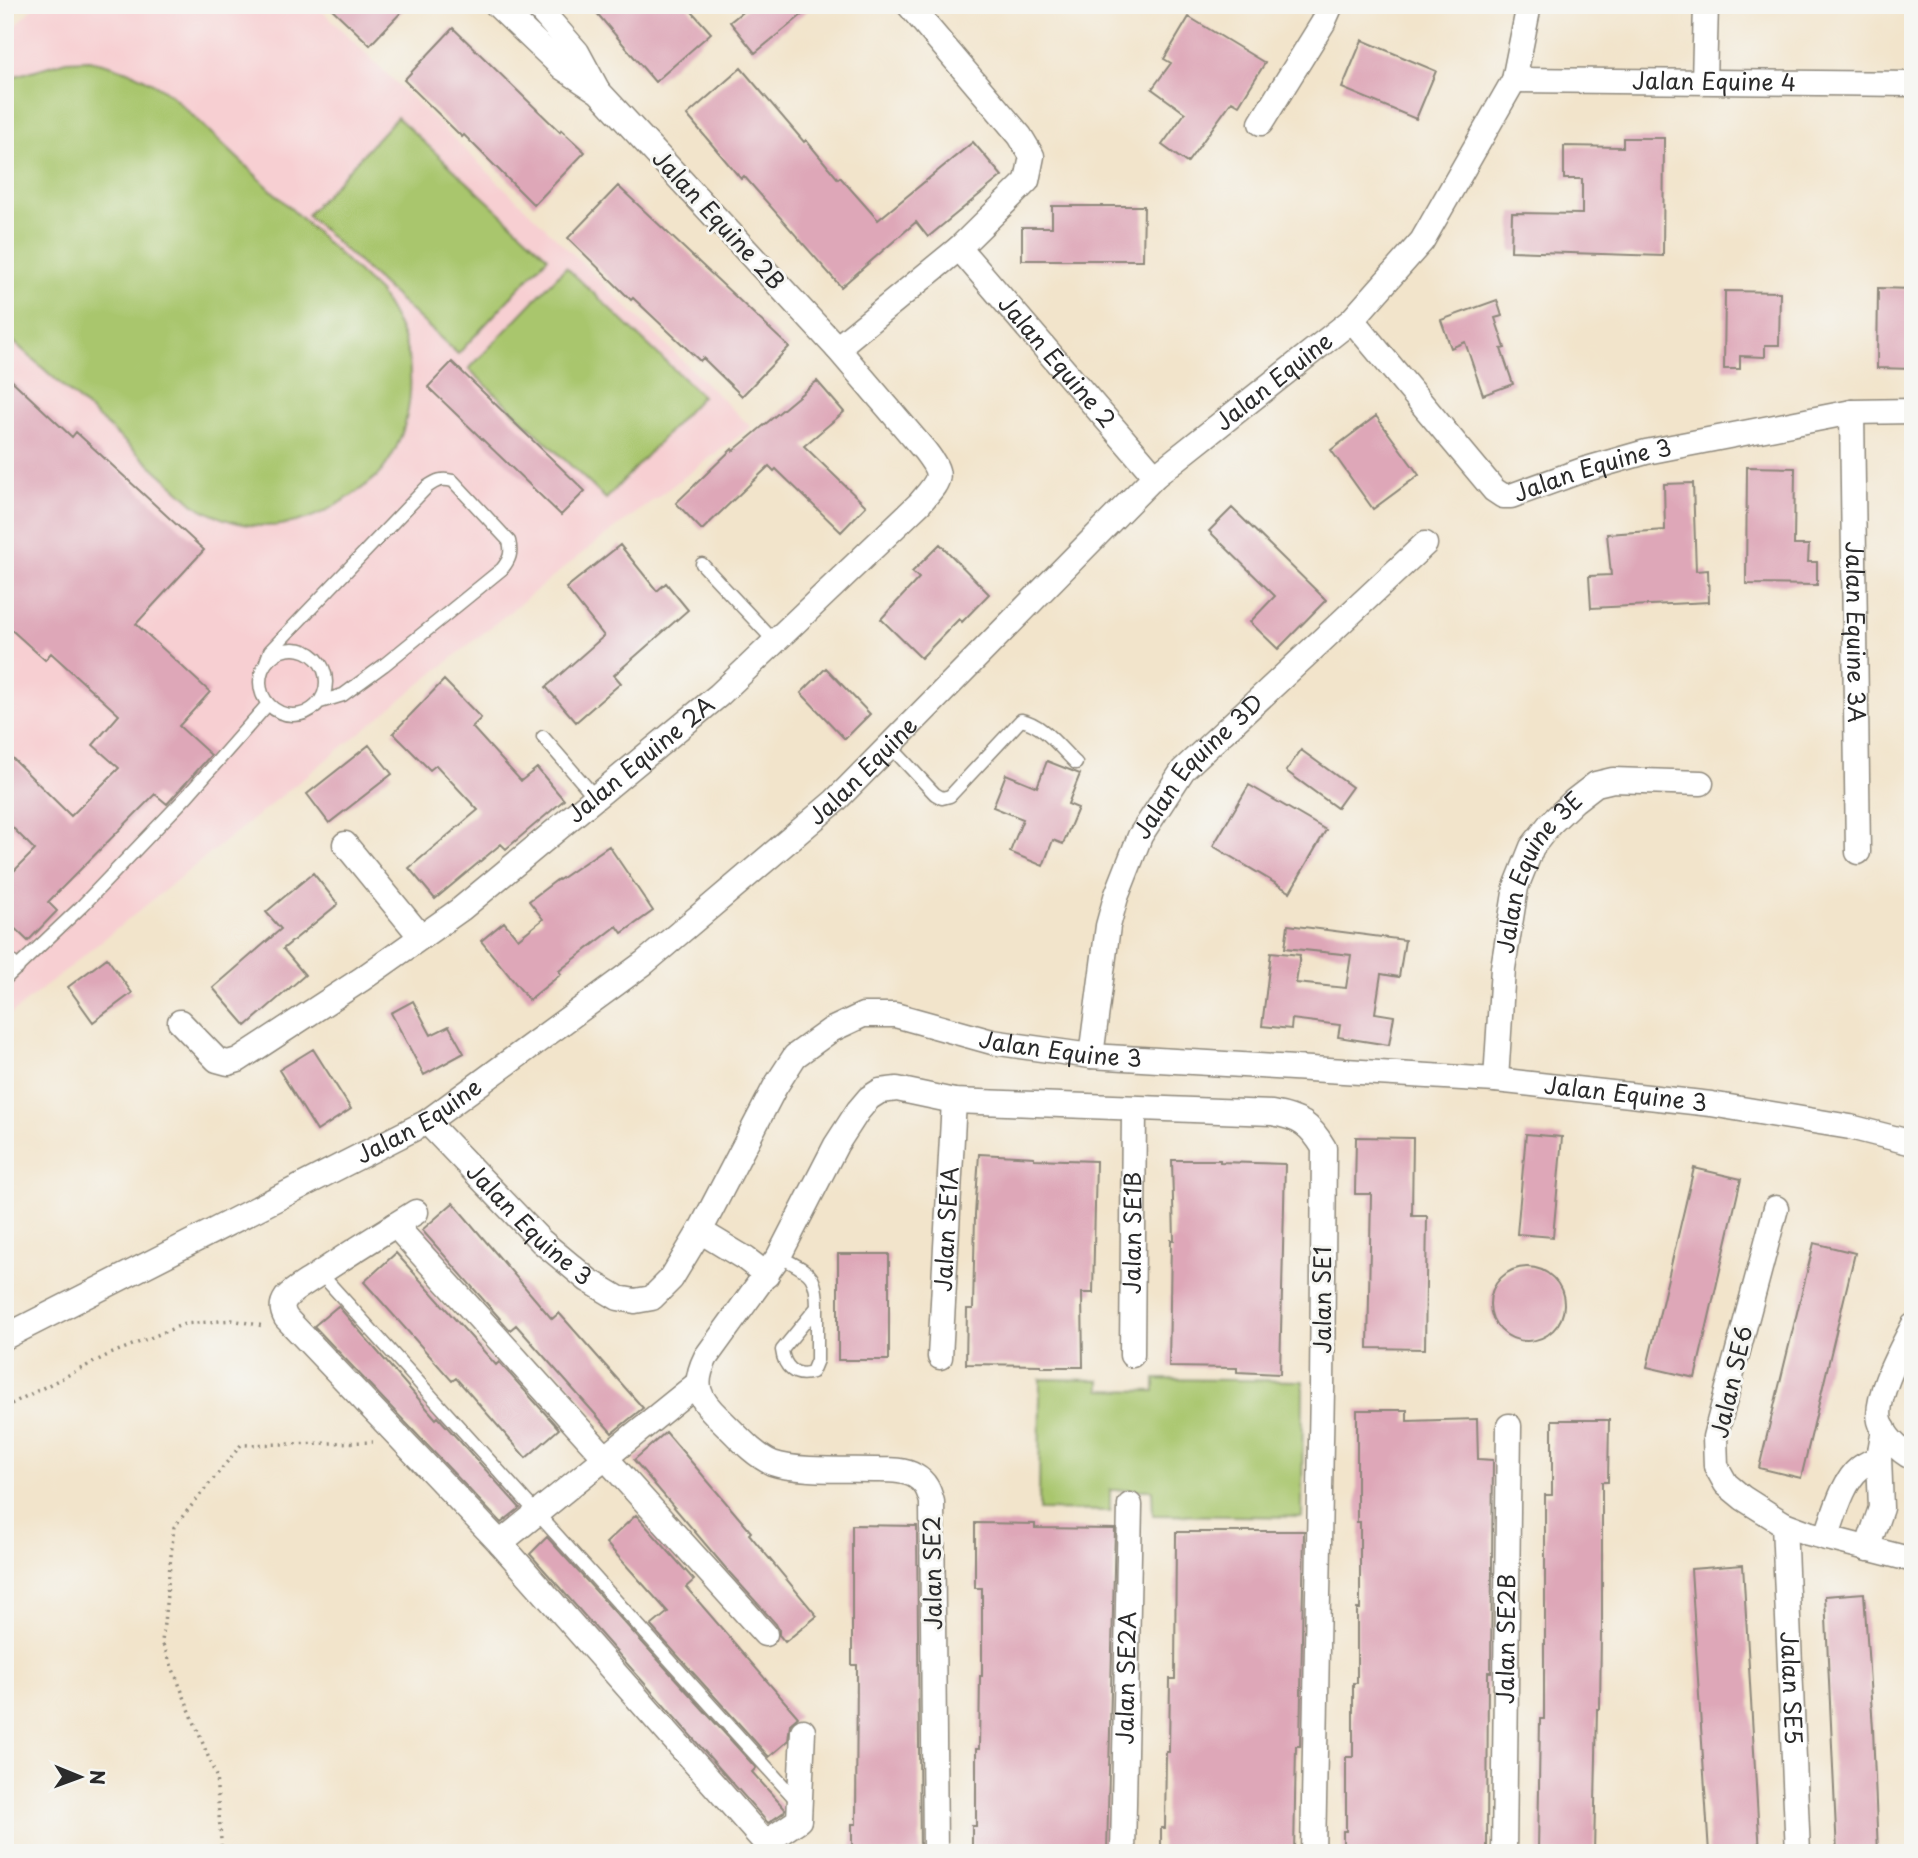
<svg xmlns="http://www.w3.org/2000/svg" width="1918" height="1858" viewBox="0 0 1918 1858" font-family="'Playpen Sans',sans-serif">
<rect width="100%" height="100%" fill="#f6f6f2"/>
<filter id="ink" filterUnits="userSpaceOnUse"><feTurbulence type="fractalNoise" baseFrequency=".0143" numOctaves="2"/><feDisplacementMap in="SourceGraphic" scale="14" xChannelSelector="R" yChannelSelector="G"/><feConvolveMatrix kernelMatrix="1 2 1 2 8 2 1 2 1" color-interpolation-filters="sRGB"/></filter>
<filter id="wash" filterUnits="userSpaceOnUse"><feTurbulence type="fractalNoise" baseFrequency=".00686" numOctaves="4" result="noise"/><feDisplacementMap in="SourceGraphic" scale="28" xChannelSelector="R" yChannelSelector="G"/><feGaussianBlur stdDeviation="1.57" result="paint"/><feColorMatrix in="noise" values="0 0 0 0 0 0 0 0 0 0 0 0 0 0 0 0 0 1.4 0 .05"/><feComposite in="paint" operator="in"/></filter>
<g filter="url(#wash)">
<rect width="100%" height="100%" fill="#f2e4cb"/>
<path fill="#f7cfd2" d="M35,5H316L751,427L580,555L5,1019V38Z"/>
<path fill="#a9c66d" stroke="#6a784c" stroke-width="2" d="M89,60C119,66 146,76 171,95L379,292C391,313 404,332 408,356C415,395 406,442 380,473C370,484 358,491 346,499C296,532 246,536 195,505L5,334V79L66,61Z
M397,117L548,257L458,354L307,215Z
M566,267L702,396L606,499L469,369Z
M1040,1379L1100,1380V1390L1155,1391V1379L1303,1381L1302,1517L1153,1515L1152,1490H1110V1511L1039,1510Z"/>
<g id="blocks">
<path fill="#dea7b8" d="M328,5H408L370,45Z
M590,5H686L711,33L655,82Z
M751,5H814L755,53L730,22Z
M1189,17L1265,63L1239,105L1232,101L1187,163L1162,145L1185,113L1152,89L1171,63L1164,59Z
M453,28L560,132L561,130L585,152L534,205L464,135L462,137L404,80Z
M1362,40L1436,71L1416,119L1342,88Z
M741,68L804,142L806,140L838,179L840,177L878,220L973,142L1002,176L928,237L916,222L841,287L744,176L741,179L687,115Z
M1623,138H1664L1663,256L1511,251L1512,213L1582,214V179H1564V146L1623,147Z
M618,186L789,347L742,396L703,358L700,361L633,298L631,300L568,238Z
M1052,206H1144L1143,260H1022V227H1052Z
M1878,288L1913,289V369L1877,368Z
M1725,291L1780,292L1779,345H1765V357L1740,356V369H1724Z
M1497,300L1502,316L1495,318L1505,348L1501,349L1513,384L1483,395L1465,342L1451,348L1441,320Z
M452,362L585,491L561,515L428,387Z
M5,374L72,437L76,432L204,550L136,624L210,692L179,726L211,755L167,804L155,794L48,902L57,911L28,941L5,919V880L35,850L5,820V751L71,816L119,768L93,745L119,715L51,653L45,660L5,624Z
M817,381L844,412L804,446L866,506L841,532L776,469L774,471L769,466L702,530L676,503L732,449L733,451Z
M1376,416L1419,475L1373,509L1331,450Z
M1747,467L1795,468L1794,545H1809L1808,562H1817V585L1746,584Z
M1693,483L1696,571L1708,570L1709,602L1591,608L1589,576L1611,575L1607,534L1665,530L1664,484Z
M1232,508L1326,600L1278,649L1250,622L1275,596L1209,531Z
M940,544L989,594L962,622L959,619L921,658L881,619L919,578L912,572Z
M620,545L657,591L666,583L688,610L614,675L621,683L576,722L546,687L604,636L566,588Z
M826,668L870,714L845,739L801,693Z
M444,680L481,718L472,727L521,781L537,768L564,800L506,849L501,844L435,899L409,868L478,810L436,765L430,770L393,733Z
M369,745L392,774L329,823L307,794Z
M1301,750L1352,787L1337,808L1286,771Z
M1047,761L1080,774L1068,804L1078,808L1063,844L1053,840L1043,866L1010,852L1023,819L993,807L1006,774L1037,787Z
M1249,785L1326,830L1290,892L1213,846Z
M609,846L653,911L622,933L617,926L559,971L561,974L529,1000L481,941L504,922L518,939L543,919L529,901L558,879L559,880Z
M313,873L338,904L283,949L305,975L246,1026L213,988L281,929L266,912Z
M1288,925L1405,940L1399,977L1381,974L1375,1013L1394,1016L1389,1045L1338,1037L1340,1025L1292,1019L1291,1029L1262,1026L1271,952L1300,955L1296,983L1346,988L1351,955L1285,948Z
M107,958L132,993L93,1022L68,987Z
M413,1001L431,1035L449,1026L464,1053L424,1075L391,1013Z
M313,1049L351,1109L317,1131L279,1070Z
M1526,1134L1562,1137L1553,1237L1517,1234Z
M1356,1137L1413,1138L1412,1216H1427L1425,1349L1368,1348L1371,1194H1355Z
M979,1154L1034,1157V1159L1096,1161L1093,1293H1082L1083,1367H1041V1365L966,1364L967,1309H973L975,1215Z
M1172,1160H1220V1162L1285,1164L1280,1374L1237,1372V1368L1169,1367L1171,1240H1174Z
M1694,1168L1741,1179L1695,1378L1647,1367Z
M453,1203L552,1319L559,1313L643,1408L612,1433L516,1325L510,1330L422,1230Z
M1814,1243L1855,1253L1801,1478L1759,1468Z
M396,1253L496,1365L499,1362L559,1429L526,1458L456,1378L452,1381L364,1282Z
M838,1254H889V1360H838Z
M1490 1304a37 37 0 1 1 74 0a37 37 0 1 1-74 0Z
M338,1306L436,1419L438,1417L520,1508L501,1523L314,1326Z
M1357,1410H1407V1421L1477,1419L1478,1459L1493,1460L1491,1672H1488L1487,1853H1343V1831H1346V1757H1353V1683H1357V1609H1360V1522H1357Z
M1552,1420H1609L1608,1482H1602V1633H1601L1600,1709H1597L1594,1853H1538L1540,1719H1544V1644H1545V1495H1552Z
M666,1432L751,1532L749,1534L817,1616L785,1642L779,1635V1630L776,1624L729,1572L634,1460Z
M636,1515L694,1580L686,1587L798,1717L790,1724L788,1741L769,1757L651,1626L668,1612L606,1543Z
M975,1523L1035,1524V1528L1115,1529L1107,1853H972V1826H976V1749H979L980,1676H982V1588H975Z
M852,1525L917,1526L920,1853H852V1824H856L857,1665H852Z
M1243,1531H1304L1300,1746H1296L1294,1853H1161V1828H1165L1166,1752H1169L1170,1679H1175L1176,1532H1243Z
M547,1537L756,1768L752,1772L785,1809L784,1812L768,1823L530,1554Z
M1743,1565L1760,1853H1709L1691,1569Z
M1864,1593L1873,1729L1878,1853H1837L1825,1596Z"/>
</g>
</g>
<g filter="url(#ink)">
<use href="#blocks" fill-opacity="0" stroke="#8e887b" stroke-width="2"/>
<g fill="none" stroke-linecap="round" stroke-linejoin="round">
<g stroke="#8e887b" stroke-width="15">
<path id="lane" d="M702,564L775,642
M260 682a33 33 0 1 1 66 0a33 33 0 1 1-66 0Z
M266,662L270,651L427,487C437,480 442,478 453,481L509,541C512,553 510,559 502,569L384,665L343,695L320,702
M543,737L595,797
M890,746L935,794L942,798L950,796L1021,720C1043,724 1060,748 1076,763
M5,955L18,968
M5,979L81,907L187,796L268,704
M779,1256C807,1272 817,1271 817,1307
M320,1273L798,1802
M817,1307V1360L812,1372C795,1378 784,1367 782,1350Z"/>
</g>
<g stroke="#8e887b" stroke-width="27">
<g id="street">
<path d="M536,5L577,52L597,89"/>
<path id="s1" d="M1514,80L1913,84"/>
<path d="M1704,81L1706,5"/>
<path d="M1261,123L1323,23L1331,5"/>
<path id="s2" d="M959,248L1155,476"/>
<path id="s3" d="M1352,320L1494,490L1503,496H1511L1583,470L1646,452L1852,412L1913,411"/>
<path d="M837,348L959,248L1027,181L1032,156L1020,136L909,5"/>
<path id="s4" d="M1852,412L1858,852"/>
<path d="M345,844L421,937"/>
<path id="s5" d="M180,1022L217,1060L228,1063L238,1060L362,979L461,909L719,695L920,503C940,479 945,477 925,451L837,348L599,92L563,68L497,5"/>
<path id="s6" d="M1091,1056L1108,926L1116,897L1140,836L1183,770L1425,544"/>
<path id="s7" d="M1496,1080L1503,968L1516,887L1532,847L1550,824L1574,801L1596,784L1613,780L1701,783"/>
<path id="s8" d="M427,1122L541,1241L588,1280L618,1298L635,1301L652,1298L671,1279L700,1231L775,1087L795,1056L831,1030L863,1015H895L992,1042L1091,1056L1496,1080L1711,1104L1850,1127L1913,1143"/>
<path d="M1776,1208L1715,1437L1716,1466L1726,1484L1743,1498L1784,1524L1808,1533L1913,1560"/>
<path d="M416,1212C381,1234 346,1255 313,1278C304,1284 293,1290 286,1298C281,1305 282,1311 286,1318L500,1543L762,1839H771L799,1820L803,1731"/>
<path d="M395,1225L765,1634"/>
<path d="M700,1231L746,1259L767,1275"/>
<path d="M1913,1326C1902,1348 1874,1397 1880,1421C1884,1436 1899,1451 1913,1458"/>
<path id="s9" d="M5,1337L427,1122L644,963L835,801L1155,476L1352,320L1422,241L1514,80L1529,5"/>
<path id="s10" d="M1132,1355L1134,1109"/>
<path id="s11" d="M940,1357L954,1101"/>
<path id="s12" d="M1784,1524L1798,1853"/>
<path d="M1826,1538C1834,1517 1842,1482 1860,1468C1865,1464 1873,1461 1879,1457"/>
<path d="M500,1543L698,1383"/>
<path d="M1867,1549L1881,1508L1879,1457L1884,1429"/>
<path d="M935,1853L932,1502C929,1491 926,1482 915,1476C905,1470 890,1470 879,1470C851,1469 797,1472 772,1463C752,1454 735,1433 719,1418C698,1398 692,1385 706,1357L779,1256L836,1145L858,1111L869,1098L880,1091L897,1089L954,1101L1272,1113C1300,1118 1310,1124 1324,1148L1322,1389L1313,1853"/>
<path id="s13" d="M1123,1853L1130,1505"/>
<path id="s14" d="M1504,1853L1509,1426"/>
</g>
</g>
<path stroke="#8e887b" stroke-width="3.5" stroke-dasharray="2 5" stroke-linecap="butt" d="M5,1407L108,1355L184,1324L232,1320L264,1326
M222,1853L216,1776L162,1642L174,1527L241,1445L373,1442"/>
<use href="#lane" stroke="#fff" stroke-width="12"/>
<use href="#street" stroke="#fff" stroke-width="24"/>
</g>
</g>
<g text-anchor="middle" stroke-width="6" stroke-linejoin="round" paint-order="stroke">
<g font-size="23" fill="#2b2b2b" stroke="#f6f6f2">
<text dy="8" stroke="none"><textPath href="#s1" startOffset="200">Jalan Equine 4</textPath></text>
<text transform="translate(718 220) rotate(47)" y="8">Jalan Equine 2B</text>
<text dy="8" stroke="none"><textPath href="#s2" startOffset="150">Jalan Equine 2</textPath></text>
<text dy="8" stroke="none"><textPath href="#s9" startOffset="1601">Jalan Equine</textPath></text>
<text dy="8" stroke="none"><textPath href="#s3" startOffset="326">Jalan Equine 3</textPath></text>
<text dy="8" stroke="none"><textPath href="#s4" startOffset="220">Jalan Equine 3A</textPath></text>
<text dy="8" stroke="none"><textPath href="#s5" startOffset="578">Jalan Equine 2A</textPath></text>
<text dy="8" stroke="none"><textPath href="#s6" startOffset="318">Jalan Equine 3D</textPath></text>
<text dy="8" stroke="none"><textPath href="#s9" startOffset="1034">Jalan Equine</textPath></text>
<text dy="8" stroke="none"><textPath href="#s7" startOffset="217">Jalan Equine 3E</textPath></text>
<text dy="8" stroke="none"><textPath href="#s8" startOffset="859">Jalan Equine 3</textPath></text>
<text dy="8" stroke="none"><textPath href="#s8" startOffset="1426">Jalan Equine 3</textPath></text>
<text dy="8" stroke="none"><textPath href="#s9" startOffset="467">Jalan Equine</textPath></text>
<text dy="8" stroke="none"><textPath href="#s8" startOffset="145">Jalan Equine 3</textPath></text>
<text dy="8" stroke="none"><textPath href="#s11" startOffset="128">Jalan SE1A</textPath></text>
<text dy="8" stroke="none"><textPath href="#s10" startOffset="122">Jalan SE1B</textPath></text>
<text transform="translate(1323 1300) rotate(-90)" y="8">Jalan SE1</text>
<text transform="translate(1732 1382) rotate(-77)" y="8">Jalan SE6</text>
<text transform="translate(933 1573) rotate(-91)" y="8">Jalan SE2</text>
<text dy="8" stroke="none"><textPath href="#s14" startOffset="214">Jalan SE2B</textPath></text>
<text dy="8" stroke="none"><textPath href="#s13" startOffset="175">Jalan SE2A</textPath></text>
<text dy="8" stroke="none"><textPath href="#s12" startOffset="164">Jalan SE5</textPath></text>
</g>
</g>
<rect width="1918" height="1858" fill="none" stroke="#f6f6f2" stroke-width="28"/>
<g transform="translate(80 1777) rotate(91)" stroke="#f6f6f2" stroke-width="5" paint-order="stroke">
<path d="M0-5L12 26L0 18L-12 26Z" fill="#2b2b2b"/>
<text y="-10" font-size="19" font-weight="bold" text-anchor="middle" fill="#2b2b2b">N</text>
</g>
</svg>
